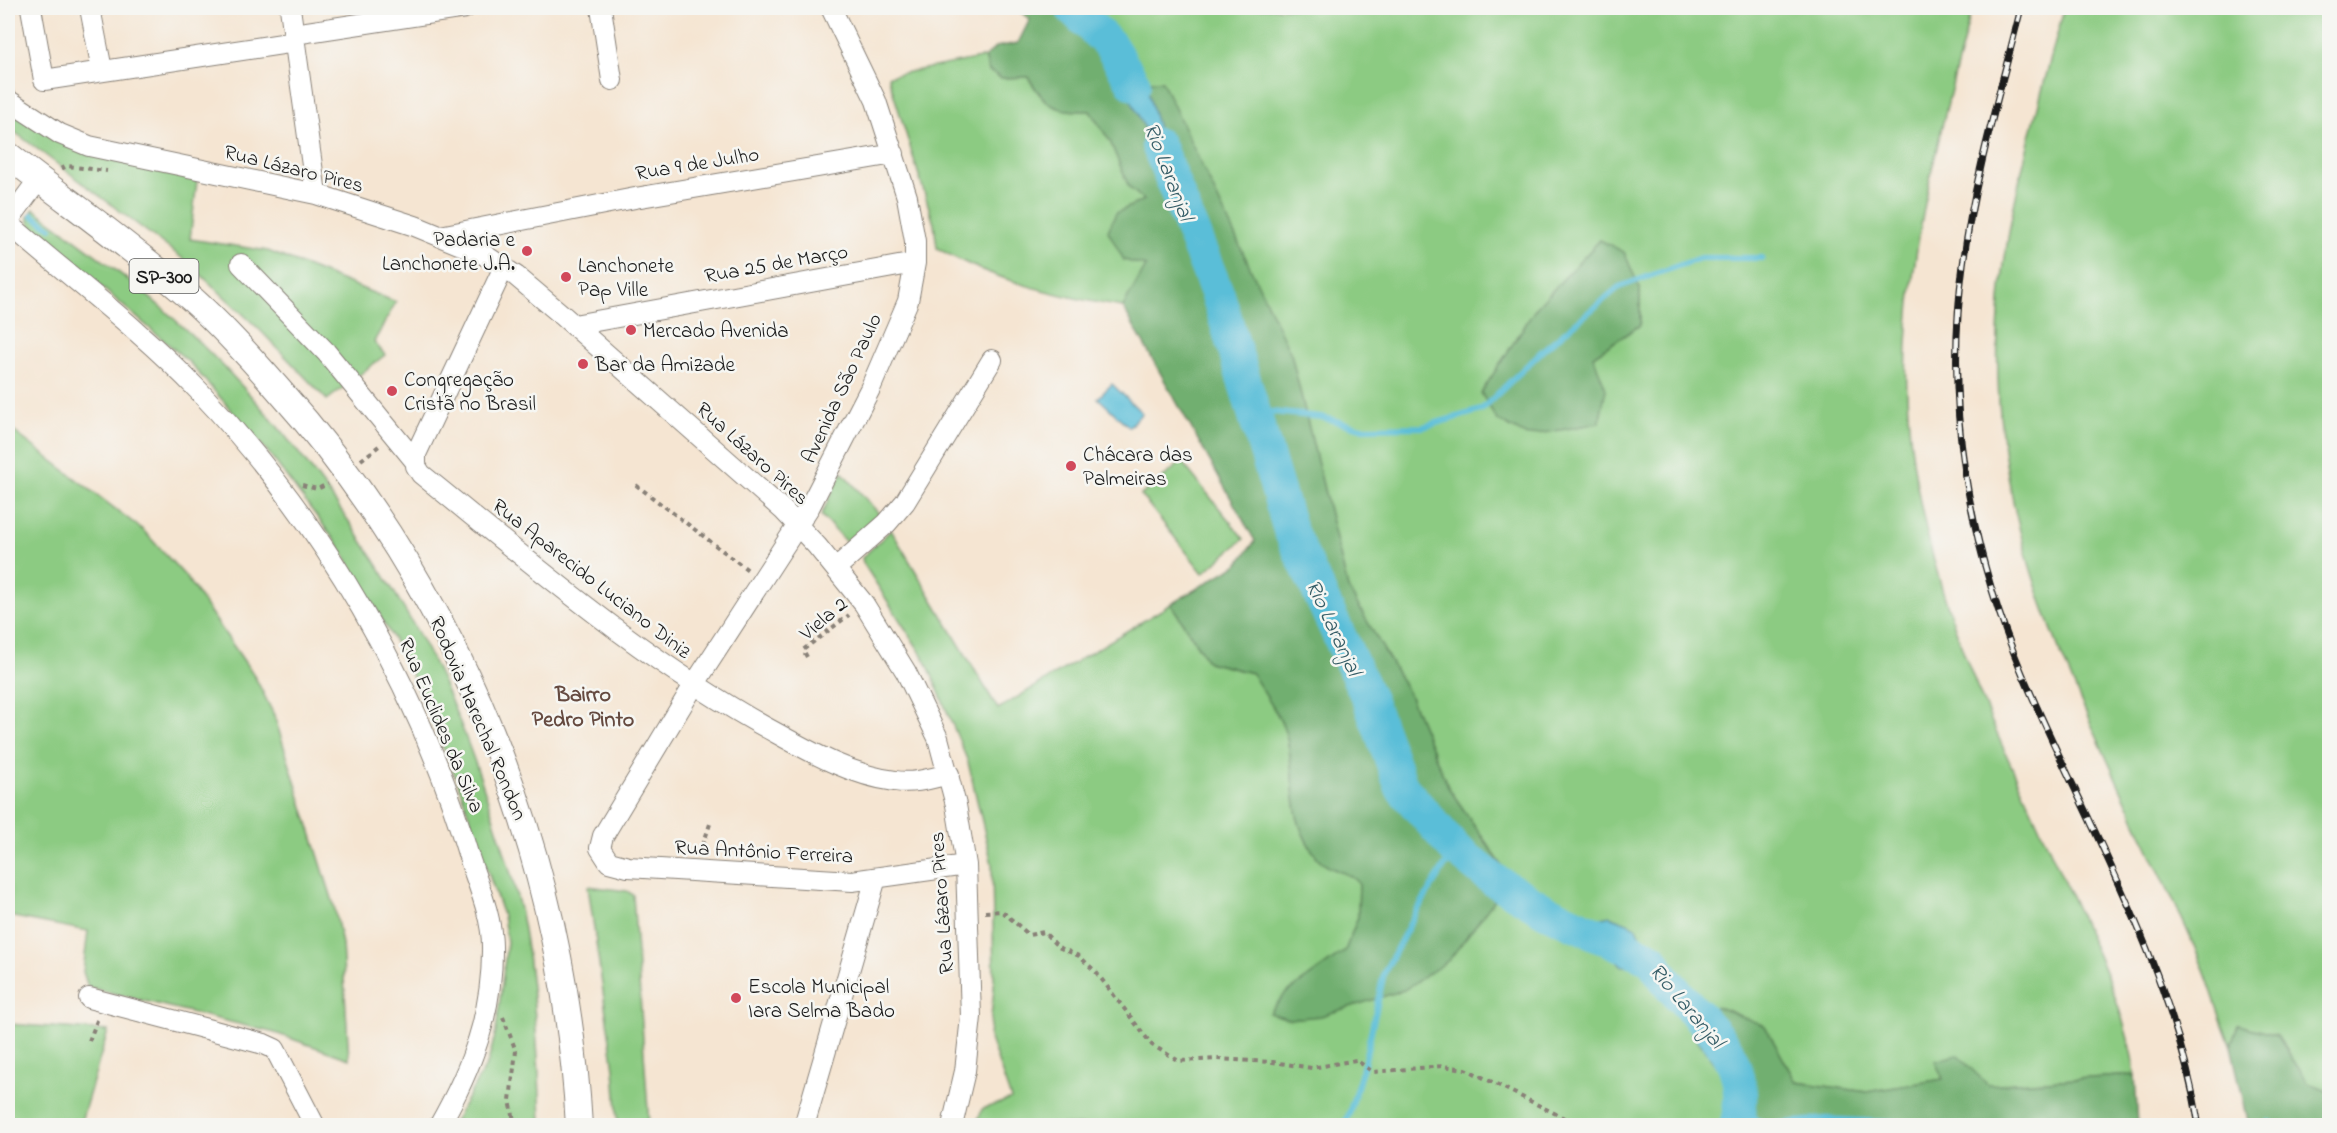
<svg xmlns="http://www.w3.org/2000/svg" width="2337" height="1133" viewBox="0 0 2337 1133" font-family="'Indie Flower',sans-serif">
<rect width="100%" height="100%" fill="#f6f6f2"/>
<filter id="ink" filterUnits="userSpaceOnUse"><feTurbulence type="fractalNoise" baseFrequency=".0167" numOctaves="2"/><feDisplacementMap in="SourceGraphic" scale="12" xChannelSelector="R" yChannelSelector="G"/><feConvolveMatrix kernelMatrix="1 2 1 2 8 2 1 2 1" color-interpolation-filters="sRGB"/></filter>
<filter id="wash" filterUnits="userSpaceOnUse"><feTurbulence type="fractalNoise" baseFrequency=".008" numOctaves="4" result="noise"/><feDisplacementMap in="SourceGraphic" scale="24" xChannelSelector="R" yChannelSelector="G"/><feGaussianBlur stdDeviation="1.35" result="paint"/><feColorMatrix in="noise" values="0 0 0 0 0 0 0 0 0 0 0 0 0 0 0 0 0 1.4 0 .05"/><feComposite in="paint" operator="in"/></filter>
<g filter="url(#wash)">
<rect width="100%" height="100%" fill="#f5e5d2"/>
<path fill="#8ccb82" stroke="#54744f" stroke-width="1.5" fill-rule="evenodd" d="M1065,8H1972C1945,113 1916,217 1908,326C1897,475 1945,620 2006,754C2029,805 2053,856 2076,907C2101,961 2127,1015 2135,1075L1987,1085L1943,1079L1867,1092L1796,1082L1765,1026L1691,1031L1727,1079L1724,1115L1736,1125L1340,1126L1337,1122L1323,1126L976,1125L982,1109L1011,1099L989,1036L994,988L992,864L968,762L926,661L863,563L862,558L891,530L998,709L1171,604L1208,662L1252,673C1262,690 1283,719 1287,738C1297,782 1286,817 1317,857C1329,873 1347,869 1359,883L1358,917L1345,951L1285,994L1504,868L1448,787L1408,692L1348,588L1291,354L1174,188L1151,143L1132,97ZM1640,289V325L1593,356Z
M2064,8H2329V1092L2308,1083L2277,1035L2238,1025L2231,1046C2221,1022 2214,997 2205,973C2189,929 2166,887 2146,844C2068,673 1991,529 1998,334C2001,224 2037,114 2064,8Z
M985,57L989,71L1001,78L1028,77C1047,108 1054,111 1090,111L1110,141L1129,187L1144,200L1116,213L1147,266L1123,307C1060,297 992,280 937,248L934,224L888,76Z
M8,110L89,153L197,181L190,239L268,251L396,302L374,342L385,355L327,400L260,330L186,261L8,127Z
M34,209C81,244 129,278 172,317C271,405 352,516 417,631C451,691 475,758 495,823C506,856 517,890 523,924C535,990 539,1059 541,1125H452L488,1062L496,1032L507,942L503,916L457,780L405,659L339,546L268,452L189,362L30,226L28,217Z
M8,427L143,530L186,577L255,677L274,715L334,905L342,944L349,1059L275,1033L88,987L83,972L88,931L8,916Z
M1182,462L1244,539L1203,573L1141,495Z
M842,472L881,516L850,543L846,542L821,515Z
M588,886L627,891L633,895L649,1125H618L614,1069Z
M8,1024L108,1031L80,1125H8Z"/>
<path fill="#71af70" stroke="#466646" stroke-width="1.5" d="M1015,8H1065L1132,97L1151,143L1172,184L1145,81H1162L1291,354L1348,588L1408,692L1448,787L1504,869L1494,901L1449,960L1404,990L1321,1016L1289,1019L1269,1013L1285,994L1345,951L1358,917L1359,883C1347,869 1329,873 1317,857C1286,818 1297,782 1287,738C1283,719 1262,691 1252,673L1208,662L1171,604L1238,564L1255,541L1123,307L1146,266L1124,260L1108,231L1116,213L1144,200L1129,187L1110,141L1090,111C1054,111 1048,108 1028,77L1001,78L989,71L985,57L996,47L1018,43L1030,19Z
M1600,240L1624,252L1640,289V325L1593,356L1606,389L1599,423L1527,436L1497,420L1481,393L1536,308Z
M1716,1006L1765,1026L1796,1082L1867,1092L1943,1079L1935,1061L1957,1055L1988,1085L2135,1075L2138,1125H1736L1724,1116L1727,1079L1691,1031Z
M2238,1025L2277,1035L2308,1083L2329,1092V1125H2249L2231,1046Z"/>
<path fill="#5abed8" stroke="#3b6d7a" stroke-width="1.5" d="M1119,42L1145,81L1174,188C1150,141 1129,93 1103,47Z
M1112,384L1142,413L1129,427L1098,398Z
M1546,911H1569L1598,919L1610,916L1635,926L1652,959L1636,965L1621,966C1603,940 1566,936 1546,911Z"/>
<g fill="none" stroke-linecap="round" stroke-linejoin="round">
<path stroke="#5abed8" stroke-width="6" d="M32,215L51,228
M1253,410L1321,417L1361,428L1423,427L1481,410L1543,350L1619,287L1700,258H1762
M1740,1112L1767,1125L1826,1119L1953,1126
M2269,1122L2278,1126
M1343,1126L1349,1114L1364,1064L1384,973L1415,914L1455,849"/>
<path stroke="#5abed8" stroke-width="34" d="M1072,8L1110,45L1134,84
M1158,145L1218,295L1290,530L1370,702L1402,788L1455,849L1494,880L1546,911L1652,959C1684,1018 1759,1044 1736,1126"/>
</g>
</g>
<g filter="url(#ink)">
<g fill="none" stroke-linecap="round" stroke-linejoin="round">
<g stroke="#888077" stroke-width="22">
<path id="minor" d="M31,8L44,80L295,42
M90,8L102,70
M290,8L316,194
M601,8L612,80
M831,8L876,101L907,197L915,241V263L908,301L870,389L810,506L694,685L603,836L600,848L609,862L628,867L852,881L966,865
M294,34L465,8
M8,100L60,134L89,146L316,194L415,226L483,254L516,276L561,314L783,510L817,546L864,604L906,672L938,738L956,805L966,865L971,1017L965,1071L952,1126
M8,221L39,179
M8,223C71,278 141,330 199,391C323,521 418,685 469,857C478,885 492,916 492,946C493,1013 472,1068 439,1126
M440,236L635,198L894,154
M241,264L326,352L415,461
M504,267L416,454V466L421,474C535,566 648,664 778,734C814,754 854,776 895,781C914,784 932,778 949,774
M574,325L915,263
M836,568L887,523L905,502L992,360
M89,998L264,1044L275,1049L315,1126
M804,1126L876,878"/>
</g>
<g stroke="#888077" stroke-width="28">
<path id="major" d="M8,155C69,203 134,248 193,300C223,327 251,358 278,389C459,591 564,855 579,1126"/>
</g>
<path stroke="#888077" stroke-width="4" stroke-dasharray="4.5 4.5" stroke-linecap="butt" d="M61,169L67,166L107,171
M361,460L379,446
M302,485L317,489L328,484
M636,485L748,570
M807,657L803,650L849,615
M700,854L710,824
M985,912L1002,911L1029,935L1044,932L1058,947L1079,956L1096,972L1152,1045L1179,1061L1216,1059L1273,1062L1312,1068L1356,1060L1373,1072L1443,1066L1466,1069L1580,1126
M503,1017L516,1051L510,1100L515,1126
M89,1041L98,1018
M1707,1126H1715"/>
<use href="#minor" stroke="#fff" stroke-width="20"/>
<use href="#major" stroke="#fff" stroke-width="26"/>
<g stroke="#1c1c1c" stroke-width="7">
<path id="rail" d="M2021,8C2000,92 1974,178 1963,265C1944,404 1968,544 2022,673C2085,822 2172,964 2199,1126"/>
</g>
<use href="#rail" stroke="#f6f6f2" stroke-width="4.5" stroke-dasharray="14" stroke-linecap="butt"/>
</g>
</g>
<g fill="#d1495b" stroke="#f6f6f2" stroke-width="2">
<circle cx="527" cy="251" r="6"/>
<circle cx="566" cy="277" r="6"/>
<circle cx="631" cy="330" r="6"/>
<circle cx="583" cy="364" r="6"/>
<circle cx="392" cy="391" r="6"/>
<circle cx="1071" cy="466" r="6"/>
<circle cx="736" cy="998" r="6"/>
</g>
<g text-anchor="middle" stroke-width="5" stroke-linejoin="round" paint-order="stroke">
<rect fill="#f6f6f2" stroke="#5d5d5c" stroke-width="1.5" x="129.5" y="259" width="69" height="34" rx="4.5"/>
<g font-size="20" font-weight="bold" fill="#1c1c1c">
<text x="164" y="283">SP-300</text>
</g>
<g font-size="21" fill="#1c1c1c" stroke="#f6f6f2">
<text transform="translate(697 163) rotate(-9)" y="7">Rua 9 de Julho</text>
<text transform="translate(294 168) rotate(14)" y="7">Rua Lázaro Pires</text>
<text transform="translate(776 263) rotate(-10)" y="7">Rua 25 de Março</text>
<text transform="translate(841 388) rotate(-65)" y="7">Avenida São Paulo</text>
<text transform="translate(753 453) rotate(42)" y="7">Rua Lázaro Pires</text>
<text transform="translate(592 578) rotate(38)" y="7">Rua Aparecido Luciano Diniz</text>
<text transform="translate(823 618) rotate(-40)" y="7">Viela 2</text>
<text transform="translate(479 718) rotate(67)" y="7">Rodovia Marechal Rondon</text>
<text transform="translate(442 725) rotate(67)" y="7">Rua Euclides da Silva</text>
<text transform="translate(764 851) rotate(3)" y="7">Rua Antônio Ferreira</text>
<text transform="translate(941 903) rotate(-94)" y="7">Rua Lázaro Pires</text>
</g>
<g font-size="21" fill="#1c1c1c" stroke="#f6f6f2" text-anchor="start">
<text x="515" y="246" text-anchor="end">Padaria e<tspan x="515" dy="24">Lanchonete J.A.</tspan></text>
<text x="578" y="272">Lanchonete<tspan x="578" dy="24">Pap Ville</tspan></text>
<text x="643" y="337">Mercado Avenida</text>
<text x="595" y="371">Bar da Amizade</text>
<text x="404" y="386">Congregação<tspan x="404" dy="24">Cristã no Brasil</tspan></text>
<text x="1083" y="461">Chácara das<tspan x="1083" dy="24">Palmeiras</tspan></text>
<text x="748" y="993">Escola Municipal<tspan x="748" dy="24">Iara Selma Bado</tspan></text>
</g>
<g font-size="22" font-style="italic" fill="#355d67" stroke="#f6f6f2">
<text transform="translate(1170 171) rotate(69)" y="8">Rio Laranjal</text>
<text transform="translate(1335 627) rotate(65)" y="8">Rio Laranjal</text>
<text transform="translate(1688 1005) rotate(50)" y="8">Rio Laranjal</text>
</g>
<g font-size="22" font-weight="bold" fill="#654a40" stroke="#f6f6f2">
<text x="583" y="701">Bairro<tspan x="583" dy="25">Pedro Pinto</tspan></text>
</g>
</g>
<rect width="2337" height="1133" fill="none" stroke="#f6f6f2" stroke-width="30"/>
</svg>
